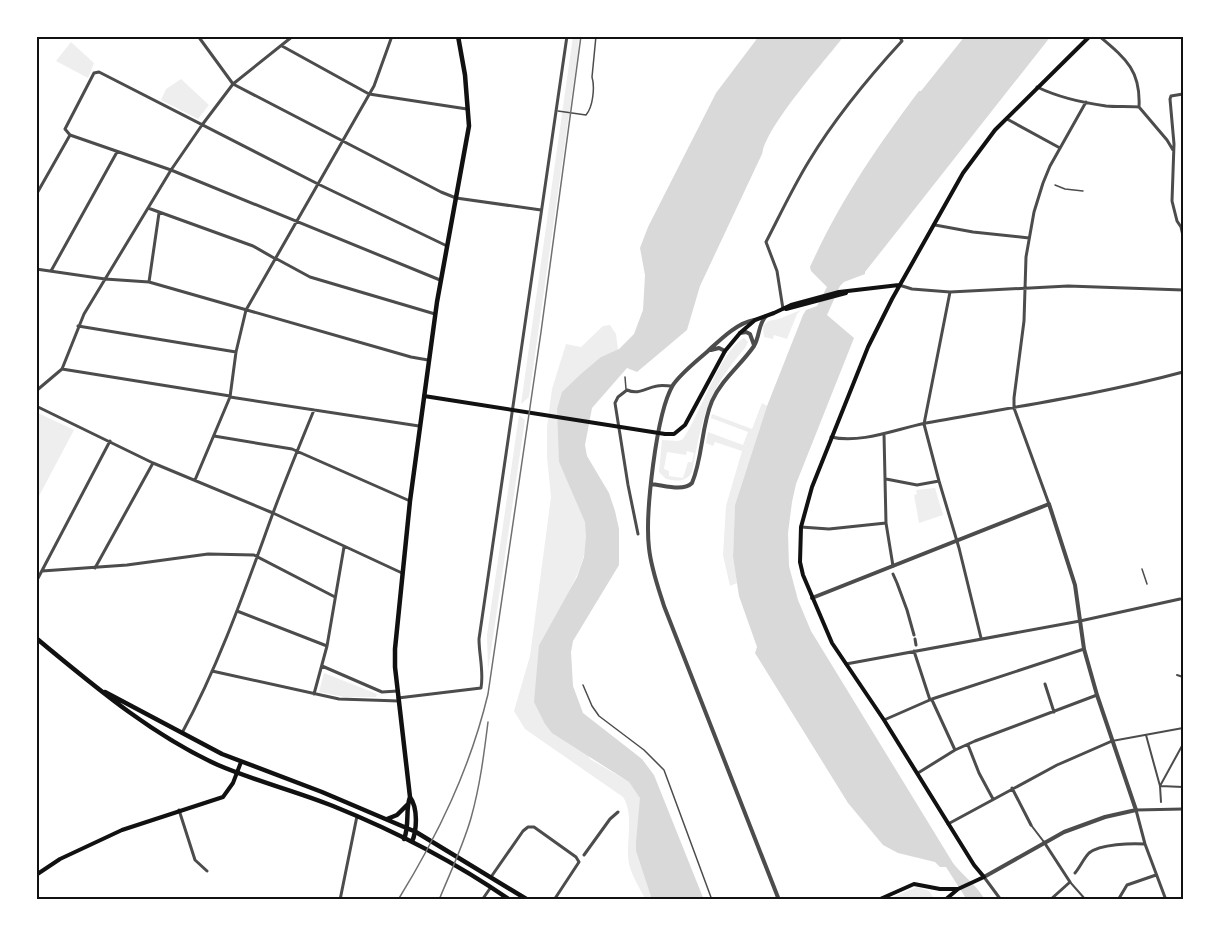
<svg xmlns="http://www.w3.org/2000/svg" width="1219" height="936" viewBox="0 0 1219 936" font-family="'Source Sans 3',sans-serif">
<rect width="100%" height="100%" fill="#fff"/>
<path fill="#eee" fill-rule="evenodd" d="M573,36H579L578,51L529,397L521,404Z
M71,42L94,63L88,78L56,61Z
M181,79L209,105L198,119L161,100L166,89Z
M801,310L797,314L787,339L774,335L773,339L764,337L763,326L768,321L779,319Z
M610,325L616,334L618,350L601,357L559,462C567,481 579,501 585,521C596,559 556,612 539,645L590,759L629,782L641,798L636,841V851L652,900H646C640,889 632,876 629,864C625,843 635,816 623,797L525,729L514,711L530,656L551,497L547,457V427L552,389L566,344L581,347L603,326Z
M744,338L748,342L745,348C706,393 703,416 692,472C685,483 677,481 666,479L659,472L662,440L678,441L683,439C700,415 720,351 744,338ZM687,451L694,453L692,462H688L683,478L669,476V471L664,469L667,452L686,455Z
M762,403L767,406L735,505L733,557L737,583L730,586L723,555L726,506L742,451L715,442L713,446L706,443L708,432L743,445L748,432L711,418L712,414L752,429Z
M36,412L74,430L39,496L36,494Z
M519,415L525,420L488,671L487,635Z
M935,488L943,515L919,523L914,495L917,494L916,490Z
M324,673L377,694L376,697H344L319,692Z
M917,887L929,891L935,900H886Z"/>
<path fill="#d9d9d9" d="M759,36H844C824,62 767,125 762,154L700,286L687,330L637,372L627,368L592,408L585,445L587,456L609,493L615,511L619,529V565L573,641L571,652L573,686L583,713L642,759L654,775L704,900H652L636,851V841L640,798L629,782L552,733L545,724L534,702L539,645L577,577L584,557L586,537L585,522L559,462L557,409L562,392L582,373L601,357L619,349L634,334L643,310L645,275L640,248L648,227L716,93Z
M965,36H1051L865,272V274L844,282L840,286L827,315L854,338L796,484L792,502L788,533L789,566L798,600L811,631L953,863C963,876 977,885 985,900H967L946,867H940L935,862L898,853L883,845L848,803L755,653L757,647L739,596L733,557L735,505L767,406L803,315L806,310L817,306L827,287L811,271L810,267C840,201 876,148 919,91H921Z"/>
<g fill="none" stroke-linecap="round" stroke-linejoin="round">
<path stroke="#4c4c4c" stroke-width="1.5" d="M558,111L586,115C593,107 595,87 592,77L596,36
M1055,185L1065,189L1083,191
M625,377L626,389
M1142,569L1147,584
M583,685L592,706L599,716L644,750L664,770L712,900"/>
<path stroke="#4c4c4c" stroke-width="2" d="M1177,675L1183,677
M1146,735L1160,786L1161,802
M1112,741L1183,728
M1183,744L1160,786L1183,787
M1031,825L1044,842
M1070,882L1085,899"/>
<path stroke="#4c4c4c" stroke-width="3" d="M198,36L233,84L441,192L456,198L541,210
M1099,36C1125,58 1141,70 1139,107
M282,46L369,94L467,109
M1037,87C1058,97 1084,103 1106,106C1117,107 1128,106 1139,107L1167,140L1173,150
M1183,94L1171,96L1170,99L1174,144L1172,201L1177,221L1181,227L1183,236
M1007,119L1060,148
M70,135L65,129L94,73L99,72L318,184L447,246
M70,135L171,170L440,280
M36,195L70,135
M148,208L253,246L274,258
M935,225L973,232L1029,238
M275,258L310,277L435,314
M36,269L105,279L149,282L411,357L428,360
M51,271L117,152
M149,282L159,213
M899,285L912,289L950,292L1068,286L1183,290
M950,292L924,424L939,481L959,548L981,638
M783,309L777,271L766,242C780,215 793,187 809,161C835,118 868,78 902,41L899,36
M78,326L236,352
M62,369L230,396
M36,391L62,369L84,314L171,170L202,125L233,84L293,36
M230,397L419,426
M36,406L153,463L273,513L402,573
M884,434L886,523L893,566
M214,436L292,449L410,501
M831,437C861,444 896,429 926,423C1012,407 1098,395 1183,372
M886,479L917,485L939,481
M195,480L230,397L236,352L246,310L374,86L392,36
M1049,504L1014,408V398L1024,321L1026,257L1034,212L1043,183L1050,166L1086,102
M801,527L829,529L886,523
M638,534L628,485L615,403L618,397L627,390C639,395 645,388 657,386C661,385 668,386 672,386
M95,568L153,463
M42,571L127,565L208,554L254,555L335,597
M893,574L897,583
M36,582L110,441
M897,583L907,610L914,635
M237,611L327,646
M915,639L916,645
M914,651L930,700
M846,664L1080,621L1180,599
M322,666L382,692L398,691
M212,671L339,699L399,701
M1045,684L1054,712
M314,694L327,646L344,547
M398,698L481,688C484,672 479,655 479,639L567,36
M932,700L955,750
M884,720L932,699L1084,649
M182,733C220,663 246,587 273,513C286,478 300,444 314,410
M968,745L979,773L993,799
M918,773L955,750L975,741L1097,695
M1012,788L1031,825
M179,810L195,860L207,871
M948,824L1057,765L1112,741
M1044,842L1070,882L1050,900
M584,855L610,819L618,812
M1075,873C1080,867 1084,858 1089,853C1100,844 1132,843 1145,844
M491,877L523,831L528,827H534L576,857L579,862L554,900
M984,877L1001,900
M340,900L357,816
M482,900L491,887
M1085,900H1086
M1118,900L1127,885L1156,875
M1166,900L1145,844L1136,810L1183,809"/>
<path stroke="#4c4c4c" stroke-width="4" d="M754,320C737,323 721,339 709,350C697,361 682,372 673,385C656,413 645,515 649,548C651,568 658,587 664,606L779,900
M740,333L746,332L750,334L754,345
M711,350L719,348L725,351
M651,484C663,485 683,492 692,483C703,457 701,427 712,401C722,379 741,365 754,346C760,336 758,324 766,316
M812,598L1049,504L1075,585L1084,649L1097,695L1136,810L1105,817L1064,832L984,877"/>
<path stroke="#111" stroke-width="4" d="M786,309L846,293
M424,396L665,434H674L685,425L725,351L740,333L755,320L774,313L791,305L839,292L899,285
M36,875L60,859L122,830L223,797L233,783L241,762
M878,900L914,884L940,889H957
M945,900L958,889L984,877L974,865L884,720L832,643L803,575L800,562L801,527L812,487L868,347L892,299L963,173L995,130L1090,36"/>
<path stroke="#111" stroke-width="4.5" d="M36,638C93,685 150,734 218,765C255,781 296,791 333,806C395,831 455,862 510,900
M105,692L222,754L322,792L416,832L528,900
M387,819L397,815L408,804
M404,839C410,825 405,810 410,797
M412,842C417,830 418,808 410,797L395,667V649L410,501L437,302L469,126L465,75L458,36"/>
<path stroke="#707070" stroke-width="1.5" d="M398,900C438,835 470,769 488,694L541,332L581,36
M439,900C450,873 463,846 471,818C480,786 484,754 488,722"/>
</g>
<rect width="1219" height="936" fill="none" stroke="#ffffff" stroke-width="75"/>
<rect x="38" y="38" width="1144" height="860" fill="none" stroke="#111" stroke-width="2"/>
</svg>
